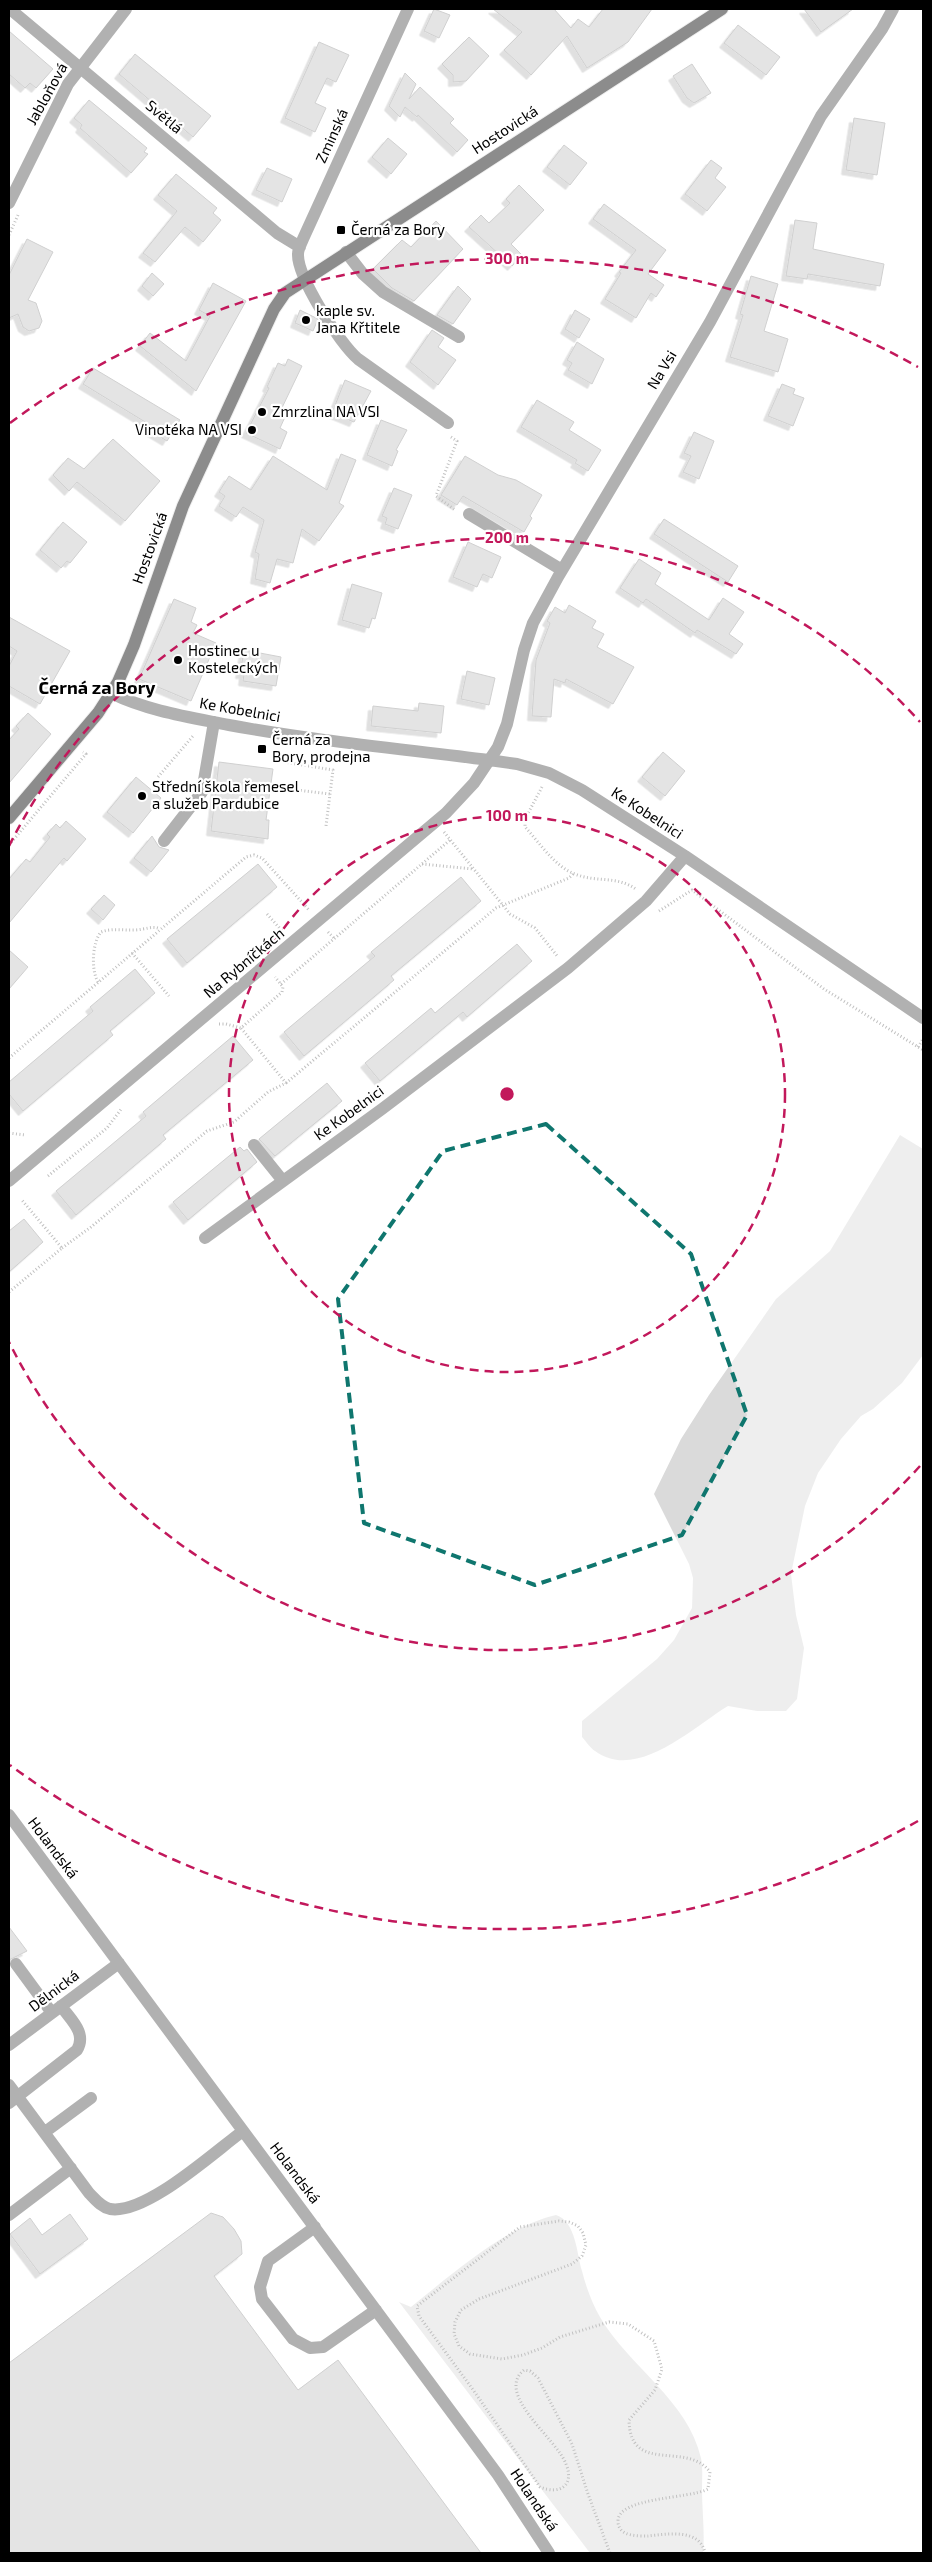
<svg xmlns="http://www.w3.org/2000/svg" width="932" height="2562" viewBox="0 0 932 2562" font-family="'Exo 2',sans-serif">
<defs>
<filter id="shadow"><feDropShadow dx="-4.5" dy="4.5" stdDeviation="0" flood-color="#0004"/></filter>
</defs>
<rect width="100%" height="100%" fill="#fff"/>
<path fill="#dadada" d="M900,1135L923,1149V1355L902,1383L873,1409L861,1416L841,1439L818,1473L805,1506L791,1574L796,1615L804,1648L797,1699L786,1711H757L728,1706C693,1727 637,1782 595,1751C590,1748 586,1741 582,1737V1721L657,1659L674,1640L692,1608L693,1578L689,1564L654,1494L681,1439L709,1395L776,1299L830,1251Z
M556,2215C576,2221 577,2255 582,2271C586,2287 592,2303 600,2317C629,2367 687,2399 701,2458C703,2467 702,2479 702,2489C702,2510 705,2532 703,2553H590L399,2302L411,2307C451,2275 506,2226 556,2215Z"/>
<path fill="#c3c3c3" stroke="#979797" filter="url(#shadow)" d="M434,9L450,15L439,38L424,31Z
M493,9H554L571,28L578,19L589,27L603,9H652L628,42L587,68L567,36L531,75L504,50L522,32Z
M804,9H853L821,32Z
M738,25L780,57L766,75L724,43Z
M9,31L53,69L36,88L30,83L25,88L9,74Z
M469,37L489,56L466,81L453,82V75L442,64Z
M319,42L349,55L336,82L327,78L315,103L326,108L315,132L285,118Z
M135,54L211,116L193,137L119,74Z
M692,64L711,93L694,103L687,98L673,76Z
M405,73L416,84L409,99L420,87L454,119L450,123L468,140L457,152L418,115L417,117L405,107L400,117L389,106Z
M89,100L147,148L144,152L148,154L131,173L80,128L82,125L74,118Z
M854,118L885,123L877,175L846,170Z
M388,138L407,154L391,174L372,157Z
M564,145L587,163L570,185L547,167Z
M711,160L722,168L715,178L726,187L707,211L685,194Z
M267,168L292,179L282,202L256,190Z
M176,174L217,208L213,213L221,220L203,242L185,227L155,262L143,253L177,211L158,195Z
M519,185L544,210L511,244L522,255L512,266L469,227L481,215L489,223L510,203L506,199Z
M604,204L666,250L648,274L664,285L656,297L651,293L636,318L605,299L621,273L619,272L636,250L593,219Z
M795,220L817,223L813,249L884,264L880,286L808,274L807,279L786,276Z
M436,221L463,249L414,301L392,288L373,269L402,240L411,247Z
M27,239L53,252L28,300L36,303L42,321L39,328L29,331L23,327L18,314L9,318V275Z
M152,273L164,284L153,296L142,286Z
M751,276L778,284L764,331L788,339L778,372L730,357L743,315L740,314Z
M213,283L246,301L196,391L140,346L150,333L186,361L210,316L199,310Z
M458,286L471,299L453,324L437,315Z
M300,310L318,319L313,331L295,323Z
M575,310L590,319L579,338L565,329Z
M432,330L444,338L438,347L456,360L438,385L410,362Z
M577,342L604,359L592,384L568,370L572,363L567,360Z
M288,359L302,366L279,414L285,417L280,428L287,432L280,449L246,433L269,388L267,387L278,363L285,366Z
M93,368L180,420L167,441L152,432L155,428L83,384Z
M345,380L371,391L354,422L332,413Z
M782,384L795,389L793,394L804,398L793,426L768,416Z
M537,400L574,422L569,430L601,450L588,471L575,463L577,460L521,427Z
M381,420L407,430L396,450L398,451L392,466L367,455Z
M694,432L714,441L699,479L683,472L691,456L684,453Z
M113,439L160,481L125,521L77,482L69,491L53,475L68,458L84,469Z
M341,454L356,460L339,503L344,506L319,541L302,529L293,563L277,559L270,583L255,579L259,554L255,552L264,520L243,507L236,517L219,506L225,496L219,492L229,476L251,490L273,456L327,490Z
M465,456L498,475L516,480L542,495L530,516L532,518L524,532L463,496L457,505L441,495Z
M394,488L412,495L398,529L385,524L387,518L382,516Z
M664,519L738,566L728,582L654,534Z
M63,522L87,542L70,563L67,561L61,568L40,550Z
M468,542L501,557L492,578L483,574L477,587L453,577Z
M639,559L661,573L655,584L709,620L723,598L744,612L729,634L743,644L736,654L697,630L695,633L646,599L643,603L620,588Z
M352,584L382,593L375,619L372,618L369,628L342,620Z
M174,599L196,608L191,622L197,625L193,633L216,643L191,701L139,679Z
M569,605L596,621L592,628L604,634L597,647L634,667L613,704L566,679L565,683L554,679L551,717L532,716L536,660L550,623L547,621L555,607L565,613Z
M9,617L70,651L40,704L9,686V666L17,651L9,646Z
M244,650L281,657L276,686L243,681L244,674H240Z
M467,671L495,678L489,705L461,699Z
M419,703L444,706L441,733L371,726L373,706L418,711Z
M28,713L51,734L9,783V740L19,729L16,726Z
M663,752L685,771L665,796L642,777Z
M219,762L273,769L266,820H269L268,839L211,831Z
M136,777L161,798L133,833L107,812Z
M66,821L86,839L67,861L64,858L9,923V879L26,859L30,862L50,837L47,834L56,824L60,828Z
M152,836L159,847L169,850L151,872L134,858Z
M258,864L277,887L187,963L167,939Z
M461,877L481,901L391,976L394,980L304,1056L284,1032L375,956L371,952Z
M104,895L115,905L103,920L91,909Z
M517,944L532,961L467,1017L463,1012L380,1081L365,1063L431,1008L435,1013Z
M9,950L28,967L9,989Z
M135,969L155,993L110,1031L113,1035L23,1111L9,1094V1082L93,1011L90,1007Z
M233,1036L253,1060L163,1135L166,1139L76,1215L56,1191L146,1116L143,1112Z
M327,1083L342,1101L275,1156L259,1139Z
M240,1147L244,1151L247,1149L257,1162L188,1220L173,1202Z
M24,1219L43,1242L9,1272V1231Z
M9,1927L27,1951L9,1960Z
M211,2213L223,2217L234,2229L241,2241L242,2254L214,2276L298,2390L338,2360L481,2553H9V2363Z
M70,2214L88,2239L40,2274L10,2234L30,2218L42,2235Z"/>
<g fill="none" stroke-linecap="round" stroke-linejoin="round">
<g stroke="#dbdbdb" stroke-width="14">
<path id="major" d="M9,818L98,713L118,682L134,645L183,506L274,309L285,293L722,9"/>
</g>
<path stroke="#757575" stroke-width="3" stroke-dasharray="1 2.5" stroke-linecap="butt" d="M9,235L18,215
M451,437L457,441L436,496L455,510
M284,762L333,770L326,826
M158,777L193,736
M542,787L525,819V827C539,842 555,867 575,874C596,883 618,875 637,890
M280,788L330,794
M444,832L510,914L535,928L558,957
M9,845L86,754L83,752
M422,864L473,869
M659,911L692,890L824,989L923,1050
M267,914L283,932
M328,932L334,938
M132,953L169,996
M98,982C91,970 92,943 101,932C114,927 130,932 143,929C150,928 154,926 160,929
M281,984L450,840
M219,1024H226L241,1028
M918,1047L923,1039
M9,1058L246,857L254,855L262,858L309,910
M286,1083L496,908L569,878L573,874
M9,1133L25,1135
M48,1176L107,1128L122,1108
M62,1248L91,1227L207,1131L234,1122L268,1092L286,1083L241,1028L282,992L283,987L275,977
M9,1292L62,1248L21,1199
M610,2553L588,2494L572,2444L538,2378L530,2371L524,2370C494,2394 557,2439 566,2464C575,2486 559,2495 540,2487L474,2391L419,2316L417,2306L520,2227L559,2221L569,2222L578,2226L583,2233L586,2245L582,2256L572,2264L479,2299L461,2310L455,2322L454,2334L459,2346L470,2354L502,2359L523,2355L542,2348L560,2337L609,2322L628,2324L654,2341L662,2369L655,2390L629,2420C630,2476 687,2440 710,2472L708,2489C689,2499 618,2497 618,2521C618,2537 638,2536 648,2536C667,2534 700,2528 705,2553"/>
<path stroke="#535353" stroke-width="12" d="M10,9L277,233L300,247
M408,9L303,239C301,244 298,249 298,254C297,277 340,344 358,359L448,423
M9,203L68,84L126,9
M346,252L363,274L383,292L459,337
M469,514L562,570
M111,693C148,711 189,717 229,725C315,741 403,749 489,760L517,764L549,773L582,790L685,856L923,1018
M164,841L202,792L214,722
M254,1145L283,1181
M9,1181L446,813L474,783L498,747L507,724L524,650L533,623L558,577L710,322L821,116L882,29L893,9
M205,1238L382,1109L568,968L646,901L685,856
M9,1815L498,2475L549,2553
M16,1964L52,2013
M9,2045L119,1963
M9,2085L89,2193C95,2199 101,2207 110,2209C146,2215 214,2152 243,2131
M9,2103L77,2050C87,2033 71,2020 61,2006
M45,2132L91,2098
M9,2215L71,2168
M315,2227L268,2261L260,2287L262,2299L293,2339L310,2348L323,2347L376,2310"/>
<use href="#major" stroke="#000" stroke-width="12"/>
</g>
<path d="M0 0H932V2562H0ZM546,1124L691,1254L747,1415L682,1535L535,1585L364,1523L338,1299L443,1151Z" fill="#fff" fill-opacity=".55" fill-rule="evenodd"/>
<path fill="none" stroke="#0f766e" stroke-width="4" stroke-dasharray="10 6" stroke-linejoin="round" d="M546,1124L691,1254L747,1415L682,1535L535,1585L364,1523L338,1299L443,1151Z"/>
<g fill="none" stroke="#c2185b" stroke-width="2.5" stroke-dasharray="9 6">
<circle cx="507" cy="1094" r="278"/>
<path d="M920 1466A556 556 0 0 1 9 1342M9 846A556 556 0 0 1 920 722"/>
<path d="M918 1821A835 835 0 0 1 10 1765M10 423A835 835 0 0 1 918 367"/>
</g>
<g fill="#000" stroke="#fff" stroke-width="2">
<rect x="336" y="225" width="10" height="10" rx="2.5"/>
<circle cx="306" cy="320" r="5"/>
<circle cx="262" cy="412" r="5"/>
<circle cx="252" cy="430" r="5"/>
<circle cx="178" cy="660" r="5"/>
<rect x="257" y="744" width="10" height="10" rx="2.5"/>
<circle cx="142" cy="796" r="5"/>
</g>
<g text-anchor="middle" stroke-width="4.5" stroke-linejoin="round" paint-order="stroke">
<g font-size="15" fill="#000" stroke="#fff">
<text transform="translate(47 94) rotate(-61)" y="5">Jabloňová</text>
<text transform="translate(164 117) rotate(40)" y="5">Světlá</text>
<text transform="translate(505 130) rotate(-33)" y="5">Hostovická</text>
<text transform="translate(332 136) rotate(-66)" y="5">Zminská</text>
<text transform="translate(662 370) rotate(-59)" y="5">Na Vsi</text>
<text transform="translate(150 548) rotate(-70)" y="5">Hostovická</text>
<text transform="translate(240 710) rotate(10)" y="5">Ke Kobelnici</text>
<text transform="translate(647 813) rotate(33)" y="5">Ke Kobelnici</text>
<text transform="translate(244 963) rotate(-40)" y="5">Na Rybníčkách</text>
<text transform="translate(349 1113) rotate(-36)" y="5">Ke Kobelnici</text>
<text transform="translate(53 1848) rotate(53)" y="5">Holandská</text>
<text transform="translate(54 1991) rotate(-37)" y="5">Dělnická</text>
<text transform="translate(295 2173) rotate(53)" y="5">Holandská</text>
<text transform="translate(534 2500) rotate(56)" y="5">Holandská</text>
</g>
<g font-size="15" fill="#000" stroke="#fff" text-anchor="start">
<text x="351" y="235">Černá za Bory</text>
<text x="316" y="316">kaple sv.<tspan x="316" dy="17">Jana Křtitele</tspan></text>
<text x="272" y="417">Zmrzlina NA VSI</text>
<text x="242" y="435" text-anchor="end">Vinotéka NA VSI</text>
<text x="188" y="656">Hostinec u<tspan x="188" dy="17">Kosteleckých</tspan></text>
<text x="272" y="745">Černá za<tspan x="272" dy="17">Bory, prodejna</tspan></text>
<text x="152" y="792">Střední škola řemesel<tspan x="152" dy="17">a služeb Pardubice</tspan></text>
</g>
<g font-size="18" font-weight="bold" fill="#000" stroke="#fff">
<text x="97" y="694">Černá za Bory</text>
</g>
</g>
<circle cx="507" cy="1094" r="8" fill="#c2185b" stroke="#fff" stroke-width="2.5"/>
<g font-size="15" text-anchor="middle" font-weight="bold" fill="#c2185b" stroke="#fff" stroke-width="4.5" stroke-linejoin="round" paint-order="stroke">
<text x="507" y="264">300 m</text>
<text x="507" y="543">200 m</text>
<text x="507" y="821">100 m</text>
</g>
<rect width="932" height="2562" fill="none" stroke="#000000" stroke-width="20"/>
</svg>
